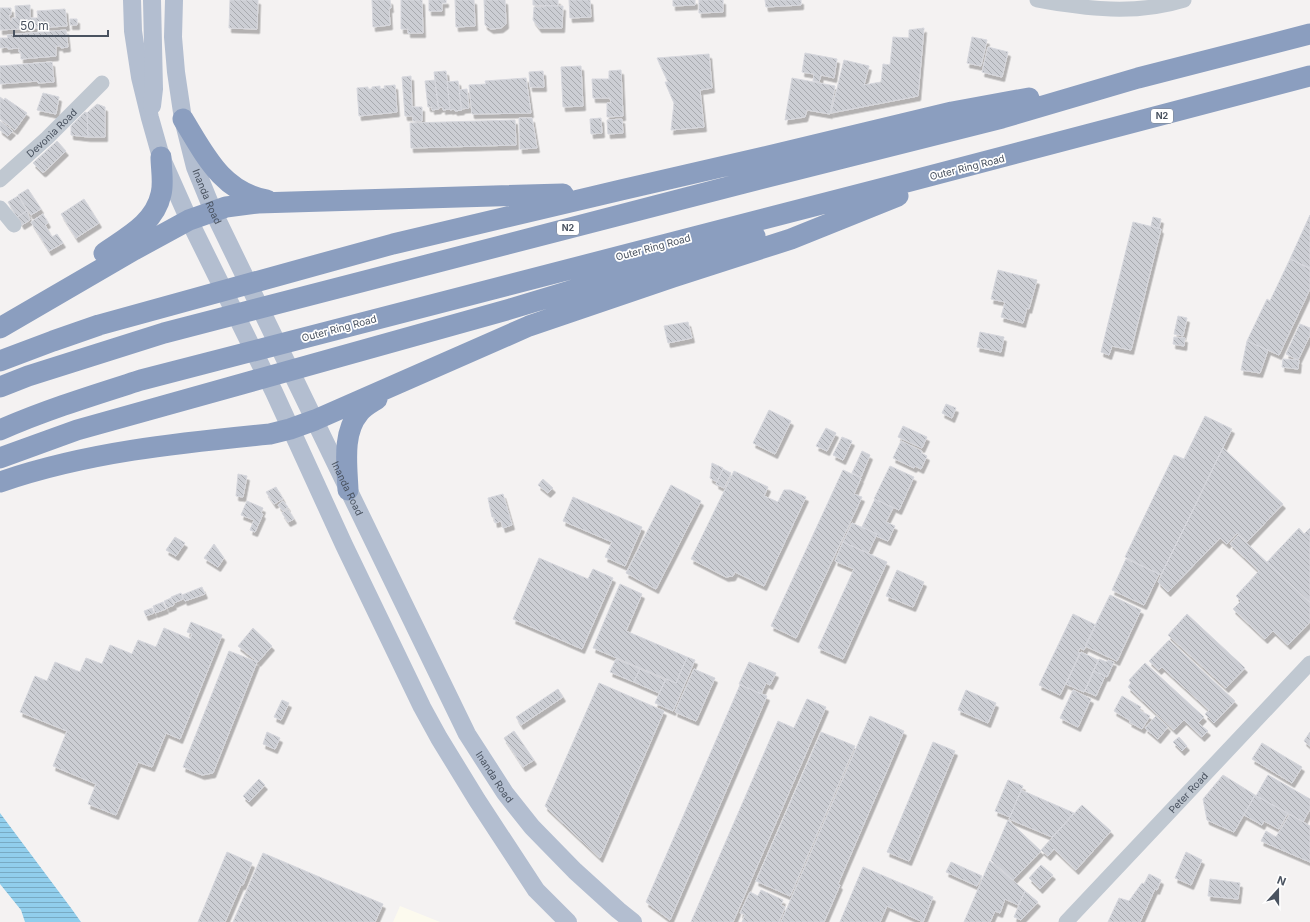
<svg xmlns="http://www.w3.org/2000/svg" width="1310" height="922" viewBox="0 0 1310 922" font-family="Inter,sans-serif">
<defs>
<pattern id="water-rules" width="6" height="5" patternUnits="userSpaceOnUse"><rect width="6" height="5" fill="#91ceec"/><path d="M0 2.5h6" fill="none" stroke="#78aac3"/></pattern>
<pattern id="building-back-hatch" width="6" height="6" patternUnits="userSpaceOnUse"><rect width="6" height="6" fill="#ccced4"/><path d="M-1 5l2 2M0 0l6 6M5-1l2 2" fill="none" stroke="#a8aaaf"/></pattern>
<filter id="shadow"><feDropShadow dx="2.5" dy="4.5" stdDeviation="0" flood-color="#0004"/></filter>
</defs>
<rect width="100%" height="100%" fill="#f4f2f2"/>
<path fill="#fcfaee" d="M400,906L440,922H393Z"/>
<path fill="url(#water-rules)" d="M0,813L71,908L81,922H25L21,910L0,884Z"/>
<path fill="url(#building-back-hatch)" stroke="#d6d7dd" filter="url(#shadow)" d="M230,0H258L257,29L229,28Z
M372,0H390L391,8H389L390,25L373,27Z
M401,0H422L423,33H408V29H401Z
M429,0H446V3H442V11H429Z
M455,0H474L475,26L456,27Z
M484,0H505L506,24L501,28L491,29L485,25Z
M533,0H558V6L533,5Z
M569,0H590L591,17L570,18Z
M673,0H695V5L673,6Z
M699,0H723V12L699,13Z
M765,0H801V5L766,7Z
M30,5V18H38L37,11L65,9L67,26L0,30V8H11V15H9L10,21H12V18H16L15,6Z
M544,6H563L562,28H539L533,20L534,7H544Z
M70,19H77V25H70Z
M924,28L918,96L831,113L844,60L869,66L864,85L881,82L883,64L890,65L893,37L909,38V30Z
M66,30L68,47L61,48V46H56V56L21,59V52H19V48L8,49V47L0,48V38H8L7,35Z
M972,37L987,40L981,66L967,63Z
M988,47L1008,52L1002,77L982,72Z
M805,53L837,59L834,78L821,75L819,82L813,81L814,74L802,72Z
M709,54L712,88L700,90L704,127L671,130L674,103L665,82H668L657,58Z
M52,62L54,82L38,83V81L0,84V66Z
M581,66L583,106L563,107L561,67Z
M621,70L623,116L607,117V103H611L610,98H593L592,79H609V71Z
M446,71L450,109L443,110V107L438,108L434,72Z
M543,71L544,87H530L529,72Z
M411,76L412,107H422V121H413V116H405L402,77Z
M526,78L531,113L472,114L469,85L486,84L485,81Z
M792,78L835,86L830,114L807,110L805,117L785,120Z
M435,80L439,109L432,110V107H428L425,81Z
M458,81L462,110L455,111L454,109L450,110L447,82Z
M395,85L397,112L359,116L357,88L368,87V89H372V87L380,86V89L385,88L384,86Z
M467,89L469,108L461,109L459,90Z
M43,93L59,97L56,114L37,110Z
M0,97L4,100L5,98L27,113L15,130L0,119Z
M97,104L105,107V137H88L87,113Z
M85,112L87,113L88,137L71,135V126Z
M519,118H532L537,148L520,149Z
M601,118L602,133L591,134L590,119Z
M622,119L623,133L608,134L607,120Z
M515,120L516,145L411,148L410,123Z
M0,121L13,131L8,136L0,130Z
M57,141L66,151L44,172H42L33,163Z
M28,189L41,209L31,215L18,195Z
M18,196L27,211L17,217L8,202Z
M84,199L99,223L76,238L61,214Z
M27,211L30,220L22,225L17,217Z
M43,214L48,223L45,225L52,237L57,234L63,243L49,251L31,222Z
M1310,215V268L1290,259Z
M1153,217L1161,219L1159,228L1151,226Z
M1133,222L1161,229L1131,350L1112,346L1109,355L1101,352Z
M1290,259L1310,269V289L1279,355L1247,341L1267,299L1270,301Z
M998,270L1037,280L1029,309L1027,308L1023,323L1001,317L1005,302L991,299Z
M1178,316L1187,318L1183,336L1174,334Z
M688,322L692,338L668,343L664,326Z
M1300,324L1310,328V335L1298,360L1286,354Z
M980,332L1004,337L1001,352L977,347Z
M1174,337L1185,338L1184,346L1173,344Z
M1247,341L1268,350L1260,373L1241,370Z
M1283,359L1299,360L1298,369L1282,367Z
M946,404L956,408L952,418L942,413Z
M769,410L791,421L775,454L753,443Z
M1205,416L1232,429L1161,575L1125,557L1174,455L1184,459Z
M903,426L927,437L922,448L898,437Z
M826,428L836,433L827,451L816,446Z
M842,437L852,441L843,460L833,455Z
M901,441L922,451L921,453L927,456L921,469L915,466L914,468L893,458Z
M1223,448L1283,504L1247,542L1237,533L1227,544L1220,538L1168,592L1158,582Z
M862,451L870,455L861,477L852,473Z
M712,463L723,468L717,482L710,478Z
M890,466L914,477L899,510L874,499Z
M723,469L731,473L724,488L716,484Z
M843,470L861,478L854,494L862,497L796,638L771,626Z
M734,471L768,487L764,496L778,502L784,490H790L806,497L764,586L735,572L733,576L726,577L691,559Z
M238,474L247,476L243,497L236,496Z
M543,479L553,488L548,493L538,485Z
M671,485L701,501L656,589L626,573Z
M276,487L283,499L274,504L266,492Z
M503,494L512,525L503,528L501,521L495,523L494,517H492L488,498Z
M573,497L642,527L625,566L605,557L612,542L563,521Z
M875,499L893,508L886,522L895,526L888,541L876,536L877,534L862,527Z
M247,501L263,508L261,513L263,514L255,532L250,530L254,520L241,515Z
M283,501L288,507L283,511L278,505Z
M288,509L294,519L288,522L282,513Z
M852,523L877,534L868,553L843,542Z
M1299,528L1304,534L1310,528V602L1267,562Z
M1238,535L1310,603V622L1288,645L1273,631L1265,639L1233,609L1241,601L1236,596L1259,571L1230,544Z
M175,537L185,543L176,556L166,550Z
M843,542L887,562L843,659L818,648L854,569L835,561Z
M214,544L224,558L218,567L204,558Z
M539,558L588,579L593,569L613,578L582,649L513,619Z
M1126,559L1159,574L1144,605L1112,590Z
M897,570L924,582L913,607L886,596Z
M620,584L642,594L626,631L687,657L676,683L593,648Z
M202,587L205,594L185,601L182,595Z
M181,593L183,599L174,603L171,597Z
M1110,595L1141,610L1117,661L1085,646Z
M171,598L174,605L167,608L164,601Z
M163,602L166,609L155,613L153,606Z
M152,608L154,613L146,616L144,611Z
M1073,614L1096,625L1084,650L1080,648L1078,652L1080,653L1060,695L1039,685Z
M1187,614L1245,668L1226,688L1168,635Z
M191,622L222,635L180,739L166,733L152,767L138,762L116,815L88,804L96,784L53,766L67,731L20,712L35,676L47,681L55,662L80,672L86,658L102,664L110,645L132,654L138,640L156,647L164,628L190,639L192,634L187,632Z
M253,628L272,646L258,662L238,646Z
M1169,640L1235,701L1214,723L1205,714L1209,710L1162,667L1159,670L1149,661Z
M229,651L257,662L213,773L202,775L183,767Z
M1081,652L1098,660L1084,692L1066,684Z
M687,657L695,660L673,711L655,703L666,679L676,683Z
M616,659L640,669L634,682L610,672Z
M1099,659L1107,662L1108,660L1114,662L1107,677L1094,671Z
M749,662L776,673L770,685L766,683L761,694L739,684Z
M1145,663L1204,717L1198,723L1208,731L1202,737L1184,720L1174,730L1128,687L1131,683L1129,680Z
M640,669L665,680L659,693L634,682Z
M694,669L715,678L696,721L675,712Z
M1094,671L1105,676L1096,696L1085,691Z
M599,683L664,711L600,858L545,806Z
M740,685L767,696L670,920L646,902Z
M558,689L563,697L521,725L516,717Z
M966,690L996,703L988,723L958,710Z
M1073,690L1091,699L1078,727L1060,718Z
M1122,696L1141,707L1139,710L1150,716L1142,729L1129,722L1131,721L1114,711Z
M807,699L826,707L733,922H691L778,721L794,728Z
M282,700L289,703L281,720L274,717Z
M870,716L904,731L838,884L840,885L824,922H781Z
M1156,716L1168,727L1158,739L1145,728Z
M514,731L534,760L523,767L504,738Z
M267,732L280,738L275,749L263,744Z
M821,732L855,746L790,896L756,881Z
M1310,732V746L1304,741Z
M1179,737L1187,746L1182,751L1173,742Z
M933,742L955,751L909,861L887,852Z
M1262,743L1302,767L1292,783L1252,759Z
M1223,775L1255,795L1234,832L1207,820L1203,799Z
M1268,775L1310,799V809L1303,822L1256,796Z
M259,779L265,785L249,802L243,796Z
M1008,780L1023,786L1010,817L995,811Z
M1021,790L1074,813L1052,837L1009,819Z
M1255,795L1288,813L1279,829L1264,821L1262,825L1244,815Z
M1082,805L1111,831L1076,870L1054,849L1048,856L1041,850Z
M1290,814L1310,826V862L1261,841L1266,831L1276,837Z
M1008,820L1041,851L1013,880L991,860Z
M227,852L252,863L243,885H241L225,922H198Z
M1186,852L1202,860L1191,885L1175,878Z
M263,853L383,904L375,922H233Z
M990,861L1025,891L1018,905L1005,899L1000,913L995,911L990,922H964Z
M951,862L982,876L977,886L946,872Z
M1041,865L1053,875L1040,889L1029,878Z
M863,867L933,897L923,922L887,906L880,922H840Z
M1149,874L1161,880L1157,890L1155,889L1140,922H1108L1119,898L1129,901L1142,883L1144,884Z
M1210,879L1240,883L1238,899L1208,896Z
M761,890L783,900L781,905L785,907L779,922H742L745,915L740,913L750,892L758,896Z
M1025,891L1038,902L1021,920L1014,917Z"/>
<g fill="none" stroke-linecap="round" stroke-linejoin="round">
<g stroke="#c0c8d1" stroke-width="15">
<path d="M1037,0C1085,9 1137,15 1184,0"/>
<path id="s1" d="M0,180L47,138L102,83"/>
<path d="M0,208L14,225"/>
<path id="s2" d="M1066,922L1310,663"/>
</g>
<g stroke="#b3bed0" stroke-width="18">
<path d="M132,0L133,31L140,77L150,118L161,157L189,220L274,392L344,545L422,707L439,738L477,800L536,890L568,922"/>
<path id="s3" d="M174,0L173,37L176,72L183,119L195,167L213,211L467,734L505,793L532,827L575,871L618,910L633,922"/>
<path d="M152,106L154,89L152,0"/>
</g>
<path stroke="#8b9ebf" stroke-width="21" d="M183,119C205,155 222,192 267,200
M104,253C127,237 155,223 161,194C164,183 161,168 161,157
M0,328L134,250L189,220L226,207L258,203L563,194
M0,361L53,341L99,325L393,244L621,190L777,154L952,112L1029,98
M0,387L28,376L164,333L736,185L1002,118L1138,78L1310,34
M0,430C45,410 94,395 141,380C531,278 921,180 1310,76
M0,458L77,430L510,309L706,250L755,236
M0,482C87,452 178,443 270,434L290,429L315,420L529,326L673,277L791,239L898,196
M348,490C347,465 342,433 359,413C363,407 371,403 377,399"/>
</g>
<g text-anchor="middle" stroke-width="3.5" stroke-linejoin="round" paint-order="stroke">
<g fill="#fff" stroke="#808790" stroke-width="1">
<rect x="1151" y="109" width="22" height="14" rx="3"/>
<rect x="557" y="221" width="22" height="14" rx="3"/>
</g>
<g font-size="9" font-weight="bold" fill="#4a5360">
<text x="1162" y="119">N2</text>
<text x="568" y="231">N2</text>
</g>
<g font-size="10" fill="#4a5360" stroke="#fff">
<text dy="4" stroke="none"><textPath href="#s1" startOffset="70">Devonia Road</textPath></text>
<text transform="translate(967 167) rotate(-14)" y="4">Outer Ring Road</text>
<text dy="4" stroke="none"><textPath href="#s3" startOffset="201">Inanda Road</textPath></text>
<text transform="translate(653 247) rotate(-15)" y="4">Outer Ring Road</text>
<text transform="translate(339 328) rotate(-15)" y="4">Outer Ring Road</text>
<text dy="4" stroke="none"><textPath href="#s3" startOffset="525">Inanda Road</textPath></text>
<text dy="4" stroke="none"><textPath href="#s3" startOffset="849">Inanda Road</textPath></text>
<text dy="4" stroke="none"><textPath href="#s2" startOffset="178">Peter Road</textPath></text>
</g>
</g>
<g transform="translate(1278 890) rotate(21)" stroke="#ffffff" stroke-width="3" paint-order="stroke">
<path d="M0-3L7 15L0 10L-7 15Z" fill="#4a5360"/>
<text y="-6" font-size="11" font-weight="bold" text-anchor="middle" fill="#4a5360">N</text>
</g>
<path d="M14 30v6h94v-6" fill="none" stroke="#4a5360" stroke-width="2"/>
<text x="20" y="30" font-size="12" fill="#4a5360" stroke="#ffffff" stroke-width="3" paint-order="stroke">50 m</text>
</svg>
